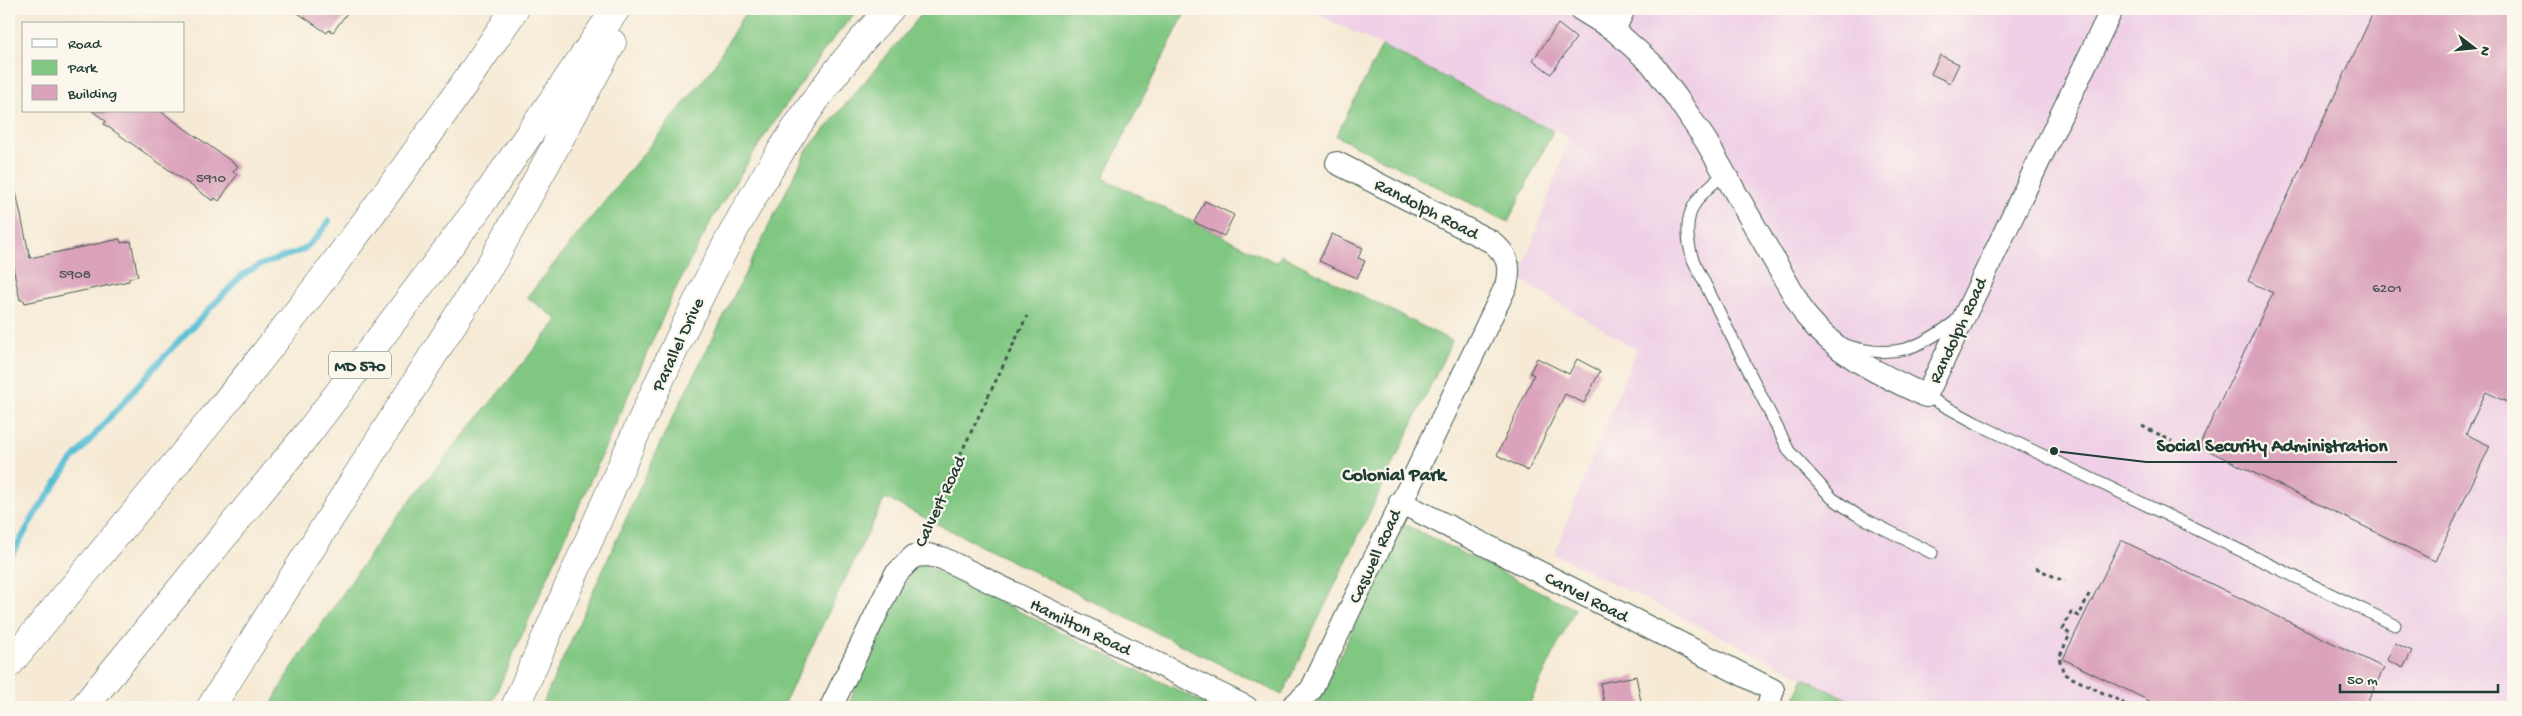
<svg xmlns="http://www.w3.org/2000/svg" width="2522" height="716" viewBox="0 0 2522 716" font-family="'Gochi Hand',sans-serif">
<rect width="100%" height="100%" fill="#fbf7ec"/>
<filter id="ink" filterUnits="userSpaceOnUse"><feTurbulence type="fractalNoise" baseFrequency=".02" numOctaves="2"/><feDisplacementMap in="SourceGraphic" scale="10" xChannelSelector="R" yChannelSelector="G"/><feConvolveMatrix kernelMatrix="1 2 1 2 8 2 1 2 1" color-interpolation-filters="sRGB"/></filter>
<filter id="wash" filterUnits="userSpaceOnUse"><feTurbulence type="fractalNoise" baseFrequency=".0096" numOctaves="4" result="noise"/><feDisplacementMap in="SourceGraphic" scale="20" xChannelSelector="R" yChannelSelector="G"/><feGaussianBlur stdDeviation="1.12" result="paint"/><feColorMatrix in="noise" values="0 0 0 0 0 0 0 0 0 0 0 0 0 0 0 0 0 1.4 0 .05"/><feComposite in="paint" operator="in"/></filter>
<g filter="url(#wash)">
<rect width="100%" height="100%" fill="#f6ead5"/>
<path fill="#efd0e6" d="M1307,9H2513V696L2508,707H1863L1554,554L1636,349L1519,279L1569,139L1555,129L1553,131Z"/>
<path fill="#80c782" stroke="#50825b" d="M747,9H858L825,49L769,129L712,219L674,292L490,707H270L287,675L387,529L558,320L527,297L712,69Z
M926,9H1187L1103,178L1277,263L1281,255L1452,341L1282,695L885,498L782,707H541L662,439L807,150Z
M1382,46L1553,131L1508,222L1336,136Z
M1404,524L1575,609L1528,707H1315Z
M917,561L1212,707H847Z
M1804,678L1863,707H1791Z"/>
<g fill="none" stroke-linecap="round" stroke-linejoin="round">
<path stroke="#57bed4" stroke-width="6" d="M9,560L34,516L69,464L160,361L242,275L260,265L303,250L317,237L329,221"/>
</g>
<g id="blocks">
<path fill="#daa2bb" d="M292,9H350L333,32L329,30L327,33Z
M2375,9H2513V405L2486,392L2466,434L2490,446L2435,561L2199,446L2273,293L2248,281Z
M1558,24L1576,38L1551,74L1533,60Z
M1940,55L1959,64L1950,83L1931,74Z
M92,111H160L238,166L233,172L237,175L219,201L215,198L213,201L104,124L106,121Z
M16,192L30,258L120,239L121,243L131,241L138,276L129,278V281L25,303L24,300H20L9,249V193Z
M1205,201L1234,215L1224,236L1194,222Z
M1332,234L1363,248L1358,258L1365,261L1357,278L1319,261Z
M1537,358L1569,374L1577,359L1600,371L1584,403L1565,394L1528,471L1497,455L1534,375L1530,373Z
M2121,540L2384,668L2365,707H2162L2063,659Z
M2395,643L2412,651L2403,668L2387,660Z
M1636,676L1642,707H1605L1600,683Z"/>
</g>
</g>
<g filter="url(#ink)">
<use href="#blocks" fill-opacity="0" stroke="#3f574c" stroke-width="1"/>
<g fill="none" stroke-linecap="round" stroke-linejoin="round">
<g stroke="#3f574c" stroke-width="13">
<path id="lane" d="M1725,174C1691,199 1680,218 1693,260L1789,451L1832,498L1857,515L1932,553
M1845,345C1893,360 1919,349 1957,320
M1926,396L1976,423L2395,625"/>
</g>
<g stroke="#3f574c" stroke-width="24">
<path id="street" d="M1580,9L1614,30L1651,63L1677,98L1706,141L1806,316C1841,358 1878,373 1926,396L2112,9
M1614,30L1624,9
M1400,502L1773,690L1768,707
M831,707L895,575L914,556L928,555L942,558L1246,707
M1292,707L1311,690L1506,286C1511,266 1508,255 1492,242L1337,163"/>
</g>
<g stroke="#3f574c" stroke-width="29">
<path id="secondary" d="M515,707C554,619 593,532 631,444C700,290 773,133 890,9"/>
</g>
<g stroke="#3f574c" stroke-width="29">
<path id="highway" d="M9,664C114,537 222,411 322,280C389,192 453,101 515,9
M84,707L309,432L476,211L616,9
M211,707L495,257L612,43"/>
</g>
<path stroke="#3f574c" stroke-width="3" stroke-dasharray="4 4" stroke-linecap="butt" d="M2142,426L2172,441
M922,534L1027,316
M2036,568L2065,582
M2089,594L2079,616L2071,612L2063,629L2070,634L2059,658L2064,674L2122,702L2127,707"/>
<use href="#lane" stroke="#fff" stroke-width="11"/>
<use href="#street" stroke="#fff" stroke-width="22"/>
<use href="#secondary" stroke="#fff" stroke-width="28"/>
<use href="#highway" stroke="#fff" stroke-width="28"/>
</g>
</g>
<g text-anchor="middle" stroke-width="4.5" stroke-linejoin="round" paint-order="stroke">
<g font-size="15" fill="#4e5656">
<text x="211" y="182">5910</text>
<text x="75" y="278">5908</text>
<text x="2387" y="292">6201</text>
</g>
<rect fill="#fbf7ec" stroke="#61756b" stroke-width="1" x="329" y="351.5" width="62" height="27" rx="4"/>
<g font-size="16" font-weight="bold" fill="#1f3d34">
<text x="360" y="371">MD 570</text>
</g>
<g font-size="18" fill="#1f3d34" stroke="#fbf7ec">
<text transform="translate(1427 208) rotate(27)" y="6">Randolph Road</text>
<text transform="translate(1957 330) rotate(-65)" y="6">Randolph Road</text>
<text transform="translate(677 344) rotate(-65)" y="6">Parallel Drive</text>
<text transform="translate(939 501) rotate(-65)" y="6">Calvert Road</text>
<text transform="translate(1374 556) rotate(-65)" y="6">Caswell Road</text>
<text transform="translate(1587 596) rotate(27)" y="6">Carvel Road</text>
<text transform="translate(1081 626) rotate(26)" y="6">Hamilton Road</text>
</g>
<g font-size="19" font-weight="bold" fill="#1f3d34" stroke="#fbf7ec">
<text x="1394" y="480">Colonial Park</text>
</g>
</g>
<path fill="none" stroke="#1f3d34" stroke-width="2" d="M2054 451L2146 462H2397"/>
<circle fill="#1f3d34" stroke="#fbf7ec" stroke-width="2" cx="2054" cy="451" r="5"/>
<g font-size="19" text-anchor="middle" font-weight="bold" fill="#1f3d34" stroke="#fbf7ec" stroke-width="4.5" stroke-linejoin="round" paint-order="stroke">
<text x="2272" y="451">Social Security Administration</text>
</g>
<rect width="2522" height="716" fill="none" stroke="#fbf7ec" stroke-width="30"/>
<rect x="22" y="22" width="162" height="90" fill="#fbf7ec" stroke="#a3ada2"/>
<rect x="32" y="39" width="25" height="8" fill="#ffffff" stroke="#a3ada2"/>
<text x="68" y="48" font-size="15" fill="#1f3d34">Road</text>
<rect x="32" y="60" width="25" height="15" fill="#80c782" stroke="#a3ada2"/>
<text x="68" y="72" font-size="15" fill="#1f3d34">Park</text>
<rect x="32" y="85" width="25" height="15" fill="#daa2bb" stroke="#a3ada2"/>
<text x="68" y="98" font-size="15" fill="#1f3d34">Building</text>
<g transform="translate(2474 48) rotate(106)" stroke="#fbf7ec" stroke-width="4" paint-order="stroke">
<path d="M0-4L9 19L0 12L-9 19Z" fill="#1f3d34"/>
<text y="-8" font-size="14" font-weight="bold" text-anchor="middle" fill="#1f3d34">N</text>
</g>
<path d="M2340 684v8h158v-8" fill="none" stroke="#1f3d34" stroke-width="2.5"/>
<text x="2347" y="684" font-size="15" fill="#1f3d34" stroke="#fbf7ec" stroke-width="4" paint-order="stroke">50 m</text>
</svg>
